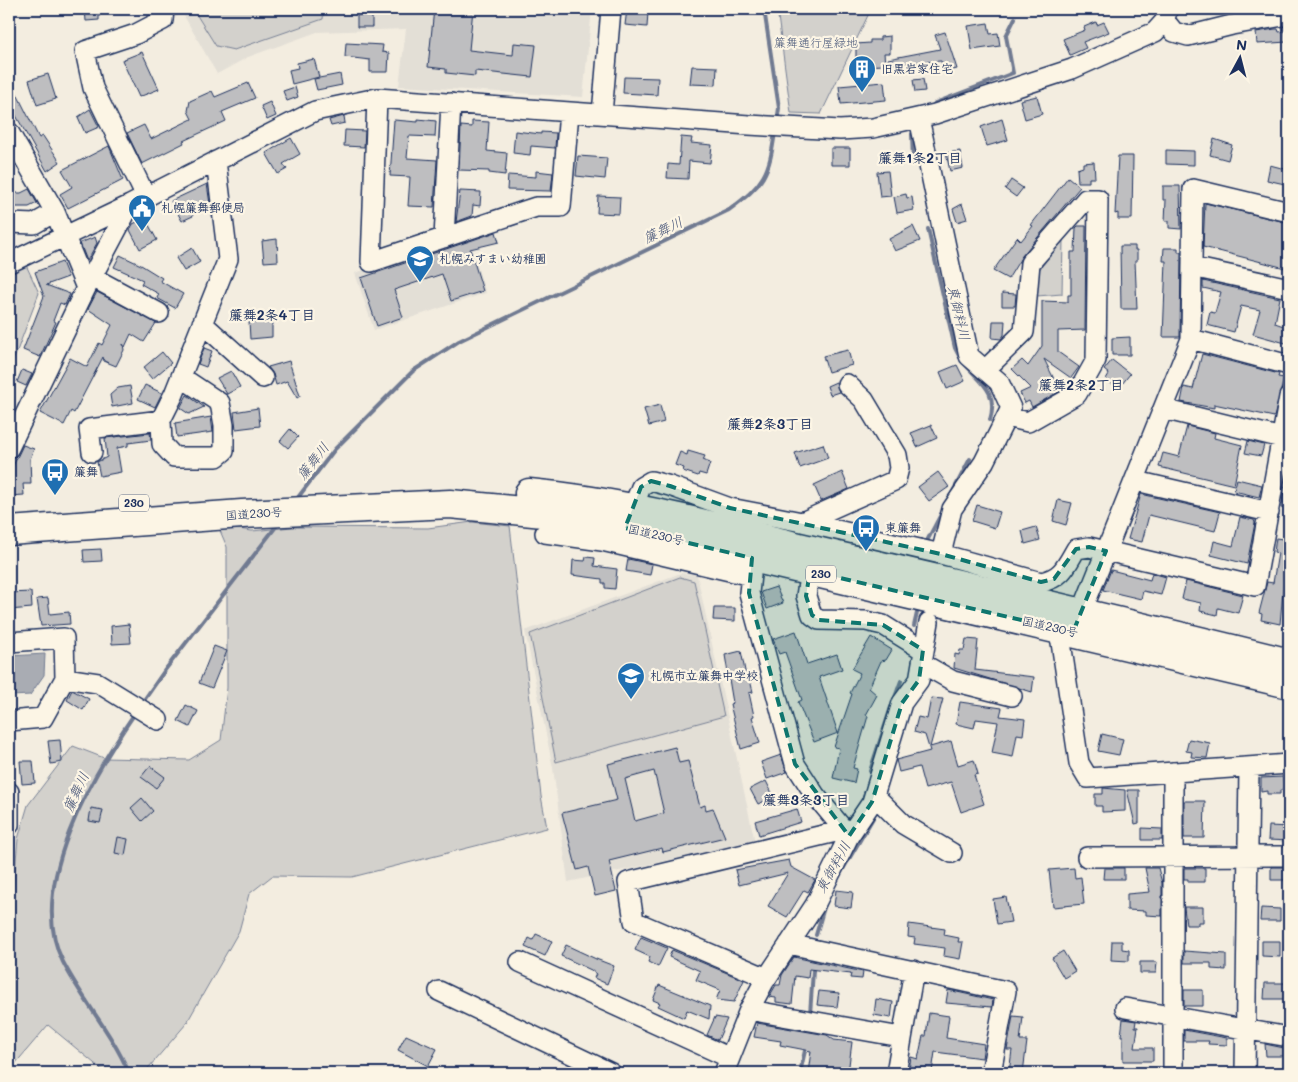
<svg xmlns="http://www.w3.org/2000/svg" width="1298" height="1082" viewBox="0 0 1298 1082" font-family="Mali,'Klee One',sans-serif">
<rect width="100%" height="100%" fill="#f3ede0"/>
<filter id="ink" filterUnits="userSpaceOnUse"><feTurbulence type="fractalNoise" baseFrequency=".02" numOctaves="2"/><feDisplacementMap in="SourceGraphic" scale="10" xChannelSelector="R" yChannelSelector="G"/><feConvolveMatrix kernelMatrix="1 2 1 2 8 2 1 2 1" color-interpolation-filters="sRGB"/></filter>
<g filter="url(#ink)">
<path fill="#e3dfd6" d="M169,9H592L583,97L399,86L406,29L317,32L248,57L217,74L183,14L169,20Z
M467,236L486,293L374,330L355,273Z
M681,573L697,575L755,842L568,882L553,768L525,631Z"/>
<path fill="#d3d1cc" stroke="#778095" d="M193,9H324L323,19L234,50L216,46Z
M777,9H871L821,114L791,113Z
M1063,239L1062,294L1037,296L1039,270Z
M26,265L39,293L9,372V270Z
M472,522L510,526L541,796L547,828L352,877L272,876L249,894L239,931L186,1024L144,1073H106L48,1025L9,1071L10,923L18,839L28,805L73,746L104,758L189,760L221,740L227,688V547L218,526L252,531L292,527L428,528Z
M680,577L694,581L724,716L556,762L530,634Z"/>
<path fill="#a9acb3" stroke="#707a91" d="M45,654L44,675L30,695L12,696L10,656Z"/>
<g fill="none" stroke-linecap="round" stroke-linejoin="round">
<path stroke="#707a91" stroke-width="4" d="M764,9L779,108L777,122
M931,109L935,103L1013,73L1006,36L1015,18
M913,160L912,134L915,130
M928,229L955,348C968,379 1001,383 990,420
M296,500L335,449L413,371L459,341L729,210C764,184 769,175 775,132
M928,539L970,459
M914,626L917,613
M894,700L901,681
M142,703L165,670L278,524
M870,771L891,707
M839,876L873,818L874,812
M816,935L825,904
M810,1014L814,956
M129,1073C112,1033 83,1001 63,962C25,888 93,774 135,713
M800,1073L806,1046"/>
</g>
<path fill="#bebec0" stroke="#1b2f5e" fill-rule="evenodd" d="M85,9H99V20L86,21Z
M434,9H473L469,50L513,55L514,43L536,45L532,77L475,71V76L446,73V69L428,67Z
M627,9L648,12L647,27L625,25Z
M357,15H372V27H357Z
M1096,22L1097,25L1104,22L1109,32L1083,42L1086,48L1070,55L1063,39L1085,30L1084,27Z
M988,23L990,34L998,33L1000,46L972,50L968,26Z
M1275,29H1278L1279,32L1286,31L1287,42L1257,44L1256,32Z
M945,32L957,69L944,72L941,61L889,64L888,59L940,49L935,35Z
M890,36V53H884L885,65L856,66V44L870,43V40H880V37Z
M346,43L383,45L382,52L389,53L388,72H370V60L345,57Z
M142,52L159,89L139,97L122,60Z
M314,59L319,77L292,84L289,70L298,68L297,63Z
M692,66L717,67L716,85L690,84Z
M48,74L56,99L37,105L29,80Z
M340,74L342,85L317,90L314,79Z
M624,77L658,78L657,95L623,93Z
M9,78L39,138L43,136L60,162L47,171L9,103Z
M923,79L925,91L915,92L913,80Z
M884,82L886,100L841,104L839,86Z
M248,83L255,98L222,112L226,121L183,141L184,143L142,164L127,133L144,125L151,139L192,119L188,111L190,101L212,91L215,97Z
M295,87L298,97L287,101L283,91Z
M1037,96L1042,114L1025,119L1020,100Z
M270,102L276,116L267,120L261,106Z
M90,109L99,127L85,133L78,117Z
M344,116L345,123L331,126L329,120Z
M418,119L436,121L435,137L409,136L407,158L437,160L434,207L408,206L410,177L390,176L394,120L418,122Z
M1002,119L1008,140L987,146L981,127Z
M472,121L489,122L487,151L507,153L505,175L489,173V171L459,170L461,126L472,127Z
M345,130L365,131L364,147L344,146Z
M515,131L541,134V132L556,133L555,148L531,146L530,155L513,153Z
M681,137L692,138L691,143L712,145L710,163L689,161L688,179L667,178L668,164L679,165Z
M291,138L300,154L283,164L287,169L278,174L266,153Z
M1214,139L1232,145L1228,160L1210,155Z
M109,146L123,180L68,208L60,194L72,187L62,170Z
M831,148H850V165H831Z
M1166,150L1194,151V165L1166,164Z
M960,151L963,168L950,171L946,153Z
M578,156L607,158L605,179L576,176Z
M1118,156H1133L1132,219H1118V213L1115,214Z
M1094,162L1095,178H1089V182H1078L1077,169L1083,167V163Z
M1270,165L1289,170V185L1267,180Z
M536,171L553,173L551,191L507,190L508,175L536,177Z
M888,171L891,196L880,197L877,172Z
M1068,177L1080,187L1022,256L1008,279L993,271L1017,237L1021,241L1033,226L1031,225Z
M1011,180L1023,188L1016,197L1005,189Z
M207,184L210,204L191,213L193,216L182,221L171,201Z
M1163,186H1180L1181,229L1169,228V221H1165L1166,200H1163Z
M29,189L37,203L29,207H9V193H21Z
M460,191L481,192L480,206L473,205L472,216L456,222Z
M906,194L907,198L912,197L914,210L897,213L894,197Z
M598,196L620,197L619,214L597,213Z
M1205,203L1289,223V269L1203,247Z
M962,204L967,219L957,222L953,209Z
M145,218L157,240L140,249L130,230L133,224Z
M913,226L920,241L895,251L889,239Z
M1078,226H1086L1085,330L1058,331V352L1079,367L1071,378L1044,359L1060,391L1032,407L1029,401L1025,403L1020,393L1031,388L1012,369L1022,360L1028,366L1042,346V301L1068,302V295H1071V252H1075L1076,228Z
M496,232L499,242L470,249L483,291L451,301L442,274L394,290L403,317L377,326L361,278Z
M95,237L97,243L87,261L80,243Z
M277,239L278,261L264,262L262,241Z
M1120,246H1135V250H1137V261H1135L1137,309H1121Z
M192,248L200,262L184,271L176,258Z
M1164,248H1178V252H1181L1180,337H1163L1166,261H1163Z
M120,255L141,265L162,278L160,281L183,294L175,308L157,298L159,294L141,284L143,280L114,267Z
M62,262L68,277L46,285L70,294L65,305L60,303L53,321L56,322L40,357L23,350L44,296L35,272Z
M1203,281L1280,298L1275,323L1289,328V344L1253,334L1260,310L1241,306L1234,332L1207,325L1210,312L1215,313L1221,292L1203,288Z
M97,292L156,323L144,342L131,334L125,347L123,344L124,350L116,366L104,361L103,357L74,413L71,411L64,425L40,413L70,358L87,367L99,343L102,345L112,325L88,309Z
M1002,293L1016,294L1015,306H1002Z
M272,320V337L250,339L249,321Z
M993,321H1005L1004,335L1001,339L992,338Z
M1130,337V355H1112V338Z
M204,348L212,351L206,367L198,364Z
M848,350L852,365L828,372L823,356Z
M162,352L171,363L152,379L143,368Z
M1202,354L1279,374L1278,377L1284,378L1274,417L1214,404V408L1181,402L1184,387L1193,389Z
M1112,360L1130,374L1122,384L1117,380L1113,385L1106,379L1109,374L1104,370Z
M289,361L300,396L297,398L287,381L276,385L273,374L268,367Z
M957,365L965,381L947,389L940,372Z
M22,370L32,374L26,386L17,382Z
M231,371L240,387L227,394L217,378Z
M836,382L839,392L830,395L827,386Z
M145,385L162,393L155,407L138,399Z
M130,386L133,403L112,407L110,395L118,388Z
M187,395L204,407L189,414L180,408Z
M660,405L664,422L649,426L644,409Z
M258,408L260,426L236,429L234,412Z
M211,417L213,432L177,437L175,423Z
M931,425L937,438L917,447L911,433Z
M1187,426L1215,433L1214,438L1242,445L1234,485L1159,467L1163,453L1179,457Z
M290,429L298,437L288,448L280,441Z
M150,433L151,440L128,443V446L117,448L121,472L100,476L97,462L107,457L105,438Z
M1248,441L1264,445L1261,456L1245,453Z
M823,444L828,458L800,468L795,453Z
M23,445L34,449L30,459L31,484H23L24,495L9,496V470H11Z
M688,451L705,456L703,460L710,463L706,475L699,473L698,476L683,471L684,468L675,465L680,452L687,455Z
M842,472L849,489L821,501L814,485Z
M938,472L949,487L929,501L918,487Z
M1287,473L1289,474V509L1281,508Z
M1237,479L1262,485L1259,497L1234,491Z
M1141,494L1220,512L1215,531L1149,515L1142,542L1128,539Z
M1058,500L1072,503L1066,525L1053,521Z
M977,505L1000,512L995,528L972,521Z
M1240,517L1254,520L1255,523L1247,564L1211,555L1214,541L1233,546Z
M1036,527L1040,540L1025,544L1022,531Z
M1276,538L1289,540V581L1284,580L1280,624L1261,620L1262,614L1259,613L1267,582L1273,583L1278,553L1274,552Z
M101,549L102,561L84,562L83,550Z
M586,557L595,558L594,566L617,569L615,589L605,588V583H602V579L572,575L573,560L585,561Z
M628,559L652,564L650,575L626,571Z
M1111,570L1150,580L1152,573L1166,577L1161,595L1143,591L1141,599L1103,590Z
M1186,581L1243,595L1238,613L1218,608L1217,615L1200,611L1201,603L1182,599Z
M776,587L783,603L767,609L761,592Z
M31,592L32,608L9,610V593Z
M48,598L50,614L69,612L70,624L41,626L37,599Z
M714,608H735V621L713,620Z
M129,624L131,643L112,644L111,626Z
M796,631L807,664L837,654L842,669L819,677L838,733L814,742L798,702L802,700L785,652L779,654L773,639Z
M871,637L892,650L886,660L881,661L869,688L877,695L866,715L868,716L853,768L857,769L854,783L833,778L839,748L834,747L852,694L850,693L860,673L852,669Z
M966,639L978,640L975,670L1034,677L1032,692L954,668L955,654L959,655L960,650H964Z
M214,646L227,651L212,688L199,683Z
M741,651L746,676H749L753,692L749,693L754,716L752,717L760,743L741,749L730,704L733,703L725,655Z
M72,690L89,699L83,710L67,700Z
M931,698L943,699L930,747L951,741L958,765L974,760L978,774L974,775L984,804L961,812L951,782L925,789L919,767L899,772L896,760L930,751L925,735L914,732L918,717L927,719Z
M960,702L1002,708L1000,716L1025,719L1023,735L1017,734L1013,757L992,753L998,722L976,719L974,728L956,724Z
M186,705L198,711L190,727L178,721Z
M1102,734L1123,739L1119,755L1098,751Z
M1189,739L1210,743L1207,758L1191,757L1192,752L1186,751Z
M60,740L62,762L51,764L48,741Z
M675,747L679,763L688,761L700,807L705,805L706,810L713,808L725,837L663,852L662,848L609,861L616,891L595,896L588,867L577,870L562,813L617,800L608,764ZM654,771L664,813L635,821L625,779Z
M781,755L787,772L767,779L761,762Z
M20,761H33L35,783L22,784Z
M150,766L165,777L156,788L141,777Z
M1283,777L1284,790H1280V794H1267V791L1261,792V778Z
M766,781L774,797L758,804L750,789Z
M1103,788L1125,790V811L1102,812V806H1095V794H1103Z
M1127,790H1139V823L1135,824Z
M142,798L153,811L142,821L131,808Z
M1184,801H1205L1204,838H1184Z
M91,808L103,810L100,823L89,821Z
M797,809L801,822L759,835L755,821Z
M1269,826L1289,827V841L1268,840Z
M1142,828L1162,829V840H1142Z
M118,837L128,839L125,855L115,853Z
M789,860L791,867L815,880L808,892L804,890L787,917L768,906L788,873L739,885L735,870Z
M1271,867H1289V880H1271Z
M1074,868L1075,878L1081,877L1084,904L1053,907L1049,870Z
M1104,868H1124V879H1103Z
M1145,868H1158L1162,883V916L1146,915V911L1127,910V894L1150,892Z
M1184,868H1205V882H1188V879H1184Z
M836,890L853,892L851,908L834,906Z
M1006,897L1011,922L997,924L993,899Z
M1184,907H1203V922H1198V925H1186Z
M1261,908L1280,909V921H1260Z
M909,924L945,929L944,935L959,938L958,942H963L960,959L944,956L945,948L914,944L915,938L908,937Z
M536,934L552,941L545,956L525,947L529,938L533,940Z
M641,937L667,948L658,967L648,962L650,957L635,950Z
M1112,941H1122V949L1129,950V961L1111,960Z
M1262,941H1280V957L1262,956Z
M566,945L596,959L614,966L607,984L594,978L596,974L591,970L561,956Z
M672,950L744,980L734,1002L716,1000L720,990L696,980L700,971L669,957Z
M1063,951L1075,971L1064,978L1052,958Z
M1184,951L1226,954V970L1211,969V963H1184Z
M794,957L863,972L862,979L850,978L851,974L809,969L808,978L795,976L792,1004L776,1002V998L769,997L776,985H780L782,975Z
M1140,962H1157L1156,973H1140Z
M1265,983H1288V999H1264Z
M659,985L710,1006L709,1019L687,1010L684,1018L658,1006L660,1003L653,1000Z
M948,990L993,1000L992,1007L946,1003Z
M1184,990H1203V1006H1184Z
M819,991L839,993L837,1007L817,1005Z
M876,999L893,1002L891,1018L874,1015Z
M929,1013L949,1016L946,1038L984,1044L982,1058L935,1052L932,1072L909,1069L911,1057L918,1059L923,1036H926Z
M1013,1016L1023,1017L1020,1041H1027L1023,1073H1009L1012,1050H1007Z
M715,1017L727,1019L718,1040L707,1035Z
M1123,1019L1136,1021L1135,1027H1138L1135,1048H1153V1061H1123V1036H1121Z
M757,1023L827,1035L834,1040L852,1042L848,1073H808L811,1051L780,1045L781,1041L754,1037Z
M1184,1030L1227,1038V1045L1208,1044L1209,1041H1184Z
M406,1035L437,1049L428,1066L398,1050Z
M1265,1044L1284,1048V1056H1266Z"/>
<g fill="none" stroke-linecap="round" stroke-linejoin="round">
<g stroke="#1b2f5e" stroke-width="22">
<path id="minor" d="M1165,21L1174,32L1188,36L1232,25L1289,15
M377,98L371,262L536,207H561L569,112
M602,114L611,9
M919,118L969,356L999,382L1011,408L984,462L952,509L941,554
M9,132L55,212L86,288
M146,197L93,88L85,51L136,34L163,20L164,9
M9,223L34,224L55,212
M444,238L451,103
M9,263L130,205L315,111L377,98L749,125L840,130L873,128L935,114L1072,69L1155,32L1165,21L1167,9
M1192,267L1289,288
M92,277L159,313
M202,323L263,378
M1191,339L1289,365
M985,370L1024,332L1030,263L1086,199H1098L1096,360L1077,394L1028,422L1007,417
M181,377L220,403L224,425V451L217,457H174L162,444L161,420L174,394L228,259L216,161
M1163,409L1282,438
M9,448L86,288L130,205
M92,452L89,429L161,420
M1136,481L1269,512
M628,520L641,487L651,481L670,486L730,508L802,522L941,554L1041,582C1062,578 1066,566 1076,549L1089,547L1255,586L1289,397
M802,522L896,480L899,468L897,455L864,400L847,384
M545,533L602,541L751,576
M754,547L749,593L795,764L815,795L849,836
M815,562L810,571L806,596L812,615L819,620L866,621L883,625L923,650
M1077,624L1191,339L1193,189L1289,212
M1059,629L1079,763L1088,778L1289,764
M9,642L64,638L65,678L43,718L9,721
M923,664L953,681L1012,696
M65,678L98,683L158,720
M1173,772V1073
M9,792V825
M874,795L903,824L952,853
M1087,857L1289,856
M789,944L1006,991L991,1073
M520,962L730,1058
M767,978L634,921L628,882L844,830
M439,991L611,1073
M1125,1008L1289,1037
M749,1010L901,1037
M724,1073L749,1010L764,982L815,905L849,836L872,802L902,703L919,680L929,622
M896,1073L914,970
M1245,1073L1249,767"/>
</g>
<g stroke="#1b2f5e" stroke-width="31">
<path id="highway" d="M529,493C628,502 724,529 821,552C977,588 1133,624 1289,663
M9,531L242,514L450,504L543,513L625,528L1289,684"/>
</g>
<use href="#minor" stroke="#fcf5e5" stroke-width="19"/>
<use href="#highway" stroke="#fcf5e5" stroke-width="28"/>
</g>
</g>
<path fill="#0f766e" fill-opacity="0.2" stroke="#0f766e" stroke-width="4" stroke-dasharray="10 6" stroke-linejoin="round" d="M651,481L670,486L730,508L941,554L1041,582L1054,579L1076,549L1089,547L1106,551L1073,632L810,571L806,596L812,615L819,620L883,625L923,650L919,680L902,703L872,802L849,836L795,764L749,593L752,558L625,528L641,487Z"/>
<defs>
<g id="building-pin" transform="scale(1.4375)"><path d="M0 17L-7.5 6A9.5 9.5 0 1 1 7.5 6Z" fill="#1f6fb2" stroke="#fcf5e5"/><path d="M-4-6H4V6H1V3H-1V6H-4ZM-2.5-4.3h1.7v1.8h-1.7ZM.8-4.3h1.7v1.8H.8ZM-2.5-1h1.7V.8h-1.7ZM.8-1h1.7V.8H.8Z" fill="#fff"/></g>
<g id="civic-pin" transform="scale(1.4375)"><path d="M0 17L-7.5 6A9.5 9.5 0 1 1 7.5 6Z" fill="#1f6fb2" stroke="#fcf5e5"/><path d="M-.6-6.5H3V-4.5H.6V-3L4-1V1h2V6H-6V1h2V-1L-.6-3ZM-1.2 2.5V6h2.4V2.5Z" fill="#fff"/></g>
<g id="school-pin" transform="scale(1.4375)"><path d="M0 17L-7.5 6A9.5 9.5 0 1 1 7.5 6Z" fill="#1f6fb2" stroke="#fcf5e5"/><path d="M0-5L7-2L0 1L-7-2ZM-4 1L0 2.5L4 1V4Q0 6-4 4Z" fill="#fff"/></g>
<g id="bus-pin" transform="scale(1.4375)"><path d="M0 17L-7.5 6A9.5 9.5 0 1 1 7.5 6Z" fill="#1f6fb2" stroke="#fcf5e5"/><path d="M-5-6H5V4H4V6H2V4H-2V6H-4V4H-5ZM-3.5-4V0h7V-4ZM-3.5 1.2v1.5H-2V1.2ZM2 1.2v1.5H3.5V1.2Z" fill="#fff"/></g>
</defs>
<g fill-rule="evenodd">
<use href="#building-pin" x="862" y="69"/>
<use href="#civic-pin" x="142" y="208"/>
<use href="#school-pin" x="420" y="259"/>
<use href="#bus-pin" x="55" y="472"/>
<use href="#bus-pin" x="866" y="528"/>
<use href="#school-pin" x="631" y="676"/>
</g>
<g text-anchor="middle" stroke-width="4.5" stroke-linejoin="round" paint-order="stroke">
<g fill="#fcf5e5" stroke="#5e6a86" stroke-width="1">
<rect x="119" y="494.5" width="30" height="17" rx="4"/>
<rect x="806" y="565.5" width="30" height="17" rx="4"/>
</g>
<g font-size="11" font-weight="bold" fill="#1b2f5e">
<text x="134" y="507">230</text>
<text x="821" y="578">230</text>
</g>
<g font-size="12" fill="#49587a" stroke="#fcf5e5">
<text x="816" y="47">簾舞通行屋緑地</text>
</g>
<g font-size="12" font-weight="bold" fill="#1b2f5e" stroke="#fcf5e5" text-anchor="start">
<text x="881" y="73">旧黒岩家住宅</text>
<text x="161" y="212">札幌簾舞郵便局</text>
<text x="439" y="263">札幌みすまい幼稚園</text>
<text x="74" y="476">簾舞</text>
<text x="885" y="532">東簾舞</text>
<text x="650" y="680">札幌市立簾舞中学校</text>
</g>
<g font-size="12" fill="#1b2f5e" stroke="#fcf5e5">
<text transform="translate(254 514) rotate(-4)" y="4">国道230号</text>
<text transform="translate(656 535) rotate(13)" y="4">国道230号</text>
<text transform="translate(1050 627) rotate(13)" y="4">国道230号</text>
</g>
<g font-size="14" font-weight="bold" fill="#1b2f5e" stroke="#fcf5e5">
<text x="920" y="163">簾舞1条2丁目</text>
<text x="272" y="320">簾舞2条4丁目</text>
<text x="1081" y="390">簾舞2条2丁目</text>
<text x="770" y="429">簾舞2条3丁目</text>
<text x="806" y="805">簾舞3条3丁目</text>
</g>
<g font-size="14" font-style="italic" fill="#465478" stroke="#fcf5e5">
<text transform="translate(663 230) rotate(-26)" y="5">簾舞川</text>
<text transform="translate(959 313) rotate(77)" y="5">東御料川</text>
<text transform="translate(313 461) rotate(-52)" y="5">簾舞川</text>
<text transform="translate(76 792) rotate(-65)" y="5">簾舞川</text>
<text transform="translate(833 867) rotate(-61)" y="5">東御料川</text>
</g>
</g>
<rect width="1298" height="1082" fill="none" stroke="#fcf5e5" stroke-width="30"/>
<rect x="15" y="15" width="1268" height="1052" fill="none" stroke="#1b2f5e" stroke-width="2" filter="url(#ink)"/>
<g transform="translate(1240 58) rotate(7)" stroke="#fcf5e5" stroke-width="4" paint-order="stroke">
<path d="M0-4L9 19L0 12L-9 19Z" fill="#1b2f5e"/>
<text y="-8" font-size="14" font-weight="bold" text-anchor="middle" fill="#1b2f5e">N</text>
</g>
</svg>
